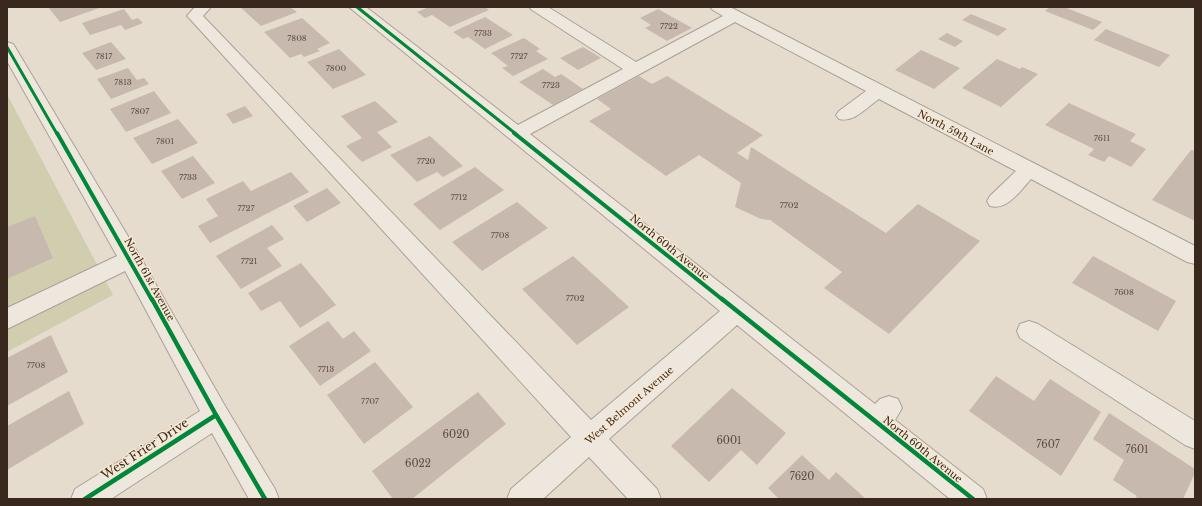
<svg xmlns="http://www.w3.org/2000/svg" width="1202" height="506" viewBox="0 0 1202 506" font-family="'Libre Baskerville',serif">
<rect width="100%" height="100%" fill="#e5dccd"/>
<path fill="#d1ceaf" d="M7,94L113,295L7,352Z"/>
<path fill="#c8b9ae" d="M48,7H102L60,22Z
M245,7H290L297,12L261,26L241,8Z
M429,7H485L489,10L450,27L432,15L425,18L417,12Z
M1050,7H1064L1102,22L1093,30L1045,11Z
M124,9L132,20L138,18L143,23L125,30L121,25L90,35L82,23Z
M658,9L692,28L667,41L645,28L651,25L640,18Z
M971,14L1007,29L998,36L962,20Z
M485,17L513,35L485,49L468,37L463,39L453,32Z
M302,18L330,43L317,49L320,51L304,57L301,54L290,58L264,32Z
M1106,29L1170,55L1159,67L1094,40Z
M947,33L963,41L955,47L938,39Z
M524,38L540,49L536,51L548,59L513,76L502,68L508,66L491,53Z
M111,42L126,59L96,70L82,53Z
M583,47L601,58L578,70L560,58Z
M339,49L366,75L333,89L307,62Z
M921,50L960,68L934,89L895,70Z
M997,59L1020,69L1022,67L1038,74L1001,107L962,88Z
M128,68L137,80L144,78L149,84L111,99L97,79Z
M543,69L555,77L561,74L583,89L553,105L519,82Z
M639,76L652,84L667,76L763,135L737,153L748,160L751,147L886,233L918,204L980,241L889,334L824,288L842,272L770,220L761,219L735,207L741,183L699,155L666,176L589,121L611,109L597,99Z
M154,91L171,113L126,132L110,109Z
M375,101L398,122L377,132L392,147L362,162L346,146L362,138L341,116Z
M1069,103L1136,134L1130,141L1146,149L1131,167L1109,156L1104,162L1088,155L1094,149L1045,125Z
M245,106L253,116L233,124L226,114Z
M178,119L198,143L152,164L133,138Z
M430,136L463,166L443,177L437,172L417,182L390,155Z
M1191,150L1195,151V221L1152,200Z
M193,156L215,183L182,199L161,171Z
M475,167L504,190L440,230L413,204Z
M291,172L309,192L210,243L198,226L218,216L206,199L243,181L251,191Z
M327,188L341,203L307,222L293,206Z
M517,202L548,228L482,271L452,242Z
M35,216L53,258L7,279V227Z
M272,225L284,239L267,248L282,266L241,289L216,256Z
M573,256L629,307L577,345L522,289Z
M1093,256L1176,301L1158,331L1072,283Z
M301,263L336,305L300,328L280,301L261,311L248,293Z
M328,321L343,339L354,331L371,351L320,386L289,346Z
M51,335L68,372L7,406V358Z
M375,362L413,407L364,444L327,395Z
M996,376L1034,401L1050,379L1101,412L1061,476L969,411Z
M732,388L786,433L757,465L741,450L709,482L671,446Z
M69,391L84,424L7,470V426Z
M478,392L506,424L412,499H393L372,471Z
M1109,413L1195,469V473L1183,499H1135L1137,496L1113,480L1124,460L1093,439Z
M802,455L829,480L836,472L866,499H779L768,488Z"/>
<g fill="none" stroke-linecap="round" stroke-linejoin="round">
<g stroke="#aaa196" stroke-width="2">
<path id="minor" d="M195,7H211L203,16L591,420L720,311L349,7H366L518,125L623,69L532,10L529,7H548L636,62L723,16L713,10L710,7H730L1195,246V264L1187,262L1031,179C1020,191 1007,211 990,206L987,201L990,196L1016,171L879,99C867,107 854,123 839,119L836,115L839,111L866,91L735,22L530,134L875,404L880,399L889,396L898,399L902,408L895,420L983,489L987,499H950L737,325L609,439L657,489L661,499H628L589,457L543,499H507L511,489L571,437L190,19L187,16Z
M7,42L13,44L15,47L138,253L225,406L275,489L279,499H249L212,433L111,499H71L75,489L200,411L125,271L7,329V308L117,256L7,61Z
M1029,321L1038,324L1195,421V449L1185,445L1020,338L1017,331L1020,324Z"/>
</g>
<use href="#minor" fill="#ede7de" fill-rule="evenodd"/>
<g stroke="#f6e8d3" stroke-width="5">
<path id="cycleway-far2" d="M357,7L516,134
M7,47L57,134"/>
</g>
<g stroke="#f6e8d3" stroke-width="6">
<path id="cycleway-far1" d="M57,133L152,300
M514,133L723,300"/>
</g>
<g stroke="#f6e8d3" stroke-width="7">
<path id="cycleway" d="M152,299L216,415L265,499
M722,299L973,499
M85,499L216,415"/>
</g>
<use href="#cycleway-far2" stroke="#00873e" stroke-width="3"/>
<use href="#cycleway-far1" stroke="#00873e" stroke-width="4"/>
<use href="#cycleway" stroke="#00873e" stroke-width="4.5"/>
</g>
<g text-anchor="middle" stroke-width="3" stroke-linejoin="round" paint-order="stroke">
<g font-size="8" fill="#5d4c42">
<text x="669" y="29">7722</text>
<text x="483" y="36">7733</text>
<text x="297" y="41">7808</text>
<text x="104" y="59">7817</text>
<text x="519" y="59">7727</text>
<text x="336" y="71">7800</text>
<text x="123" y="85">7813</text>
<text x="551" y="88">7723</text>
<text x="140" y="114">7807</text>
<text x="1102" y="141">7611</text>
<text x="165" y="144">7801</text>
<text x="426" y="164">7720</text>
<text x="188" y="180">7733</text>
<text x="459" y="200">7712</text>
<text x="789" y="208">7702</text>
<text x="246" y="211">7727</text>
<text x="500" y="238">7708</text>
<text x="249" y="264">7721</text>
<text x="1124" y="295">7608</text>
<text x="575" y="301">7702</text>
<text x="36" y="368">7708</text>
<text x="326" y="372">7713</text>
<text x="370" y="404">7707</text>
</g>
<g font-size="10" fill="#39281e" stroke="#f6e8d3">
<text transform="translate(956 132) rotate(28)" y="4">North 59th Lane</text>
<text transform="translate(670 247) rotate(39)" y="4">North 60th Avenue</text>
<text transform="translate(150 279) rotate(61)" y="4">North 61st Avenue</text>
<text transform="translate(629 405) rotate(-41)" y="4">West Belmont Avenue</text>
<text transform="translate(923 449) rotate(39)" y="4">North 60th Avenue</text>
</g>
<g font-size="10" fill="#5d4c42">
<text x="456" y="438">6020</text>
<text x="729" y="444">6001</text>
<text x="1048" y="448">7607</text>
<text x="1137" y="453">7601</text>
<text x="418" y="467">6022</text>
<text x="802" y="480">7620</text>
</g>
<g font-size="12" fill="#39281e" stroke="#f6e8d3">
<text transform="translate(145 449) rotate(-33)" y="4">West Frier Drive</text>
</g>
</g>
<rect width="1202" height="506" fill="none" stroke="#39281e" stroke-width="16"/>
</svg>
